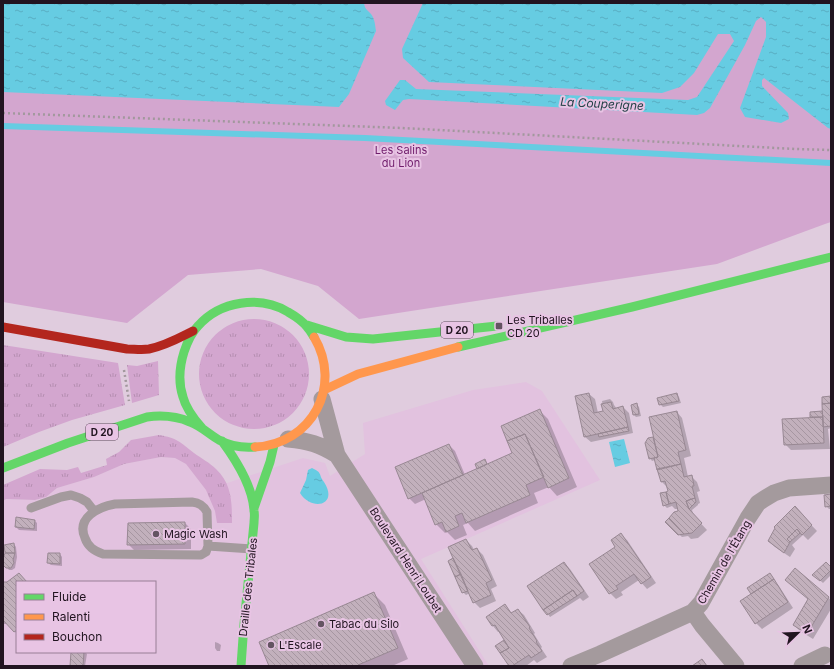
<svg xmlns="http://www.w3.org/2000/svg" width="834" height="669" viewBox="0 0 834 669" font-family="Inter,sans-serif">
<defs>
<pattern id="grass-tufts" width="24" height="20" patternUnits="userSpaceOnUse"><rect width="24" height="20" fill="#d3a6cf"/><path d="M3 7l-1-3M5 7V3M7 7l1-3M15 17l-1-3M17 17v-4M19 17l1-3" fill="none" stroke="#b58eb1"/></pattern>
<pattern id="water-ripples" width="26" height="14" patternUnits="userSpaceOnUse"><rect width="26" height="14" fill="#66cce2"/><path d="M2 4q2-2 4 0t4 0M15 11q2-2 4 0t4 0" fill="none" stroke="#58aec2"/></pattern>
<pattern id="building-back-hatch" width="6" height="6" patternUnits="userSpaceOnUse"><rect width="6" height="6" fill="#c2b0bc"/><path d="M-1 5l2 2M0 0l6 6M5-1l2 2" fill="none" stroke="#a696a1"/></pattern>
</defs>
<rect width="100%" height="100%" fill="#e0ccde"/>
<path fill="#e2c2df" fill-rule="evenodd" d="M526,382L542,391L600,480L421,559L489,666H3V501L6,499L35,500L46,497L57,488L94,477L124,464L161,457L175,458L186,464L206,490L303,458L325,463L330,476L365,454L363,423L473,390ZM17,582H155V652H17Z"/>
<path fill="url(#grass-tufts)" d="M199 374a55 55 0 1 1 110 0a55 55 0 1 1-110 0Z
M3,345L118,363L125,405L72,420L39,432L3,447Z
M158,361L159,395L132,403L127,365L137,366Z
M159,435C177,438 180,442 194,453C201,458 210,463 216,469C232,484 232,503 232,523H217L215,511L206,490L186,464L175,458L161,457L124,464L94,477L57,488L46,497L35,500L6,499L3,501V485L40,469L67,470L78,467L81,473L107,465L106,459L119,452L131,440Z"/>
<path fill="#d3a6cf" d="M3,3H831V222L825,224L717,264L359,319L318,286L261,269L188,275L127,323L3,302Z"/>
<path fill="url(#water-ripples)" d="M3,3H364C365,10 367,9 371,14C375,19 375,25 376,31L349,94L339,107L3,92Z
M423,3H831V129L828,128L764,78L762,80V86L788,113L789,119L781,123L745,117L740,108L766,37V22L761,17L756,21L745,45L710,108L704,113L697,115L409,99L403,100L395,110L386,105L385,101L400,80H405L416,89L688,100L697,97L734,41L730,34H718L694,73L680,87L662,93L429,82L403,58L402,49Z
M624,439L630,463L615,467L609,442Z
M312,468C323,473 318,474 324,482C339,505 312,512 300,493L306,480L308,470Z"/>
<path fill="#0003" d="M589,394L595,399L598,413L604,412L602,401L610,399L613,402L614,405L617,409L623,407L629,413L633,433L591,442L585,437Z
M677,394L679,397L681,403L663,407L660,404Z
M831,397V428L828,429L830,449L791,450L785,444L813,418L811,417V413L823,412Z
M637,405L639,407L641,416L636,417L634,415Z
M539,410L548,419L577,487L557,496L549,487L534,493L538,503L475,531L468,523L463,525L467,535L455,540L447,532L445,533L436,524L426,499L415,504L409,498L449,445L455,451L465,475L479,469L484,460L488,465L514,454Z
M677,412L682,418L691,456L684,458L688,477L691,476L697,482L700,491L697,492L700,503L698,504V505L692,510L694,516L707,530L698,538L691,539L688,536L682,537L666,522L679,512L678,509H675L672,506L667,508L664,505L669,492L668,488L662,482L655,460L652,461L650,458L653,438L655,440Z
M831,495V509H829L826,506Z
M795,508L817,531L808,540L803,535L792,545L795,549L790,557L775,547L769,541Z
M35,521L37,523V531L19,530L16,527Z
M185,523L191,529V549L134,550L128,544Z
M621,535L627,540L656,583L647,589L639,580L621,592L623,595L616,599L610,593L617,547Z
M466,540L472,546L474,550L477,549L483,555L497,586L491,589L496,601L480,608L474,602L470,593L466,595L463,592L455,559Z
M14,544L16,547L17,557L15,568L12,570H9L4,564Z
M60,554L62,557V566L51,565L48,563Z
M564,563L570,569L589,597L583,601L580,598L550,617L548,614Z
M831,568V575L823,583L814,575Z
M795,569L831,600V609L813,639L800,631L794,625L809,600Z
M19,574L27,582H17V634L8,624H3V583H7Z
M776,583L779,586L793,608L762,629L756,623Z
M374,594L385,605L408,659L392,666H270Z
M505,605L512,614L518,610L524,615L535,633L534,634L542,647L541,648L547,657L537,663L534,660L526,666H510L497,646L506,641L500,631L498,632L493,626L487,617Z
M215,642L218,643L221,645L220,651H217L215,648Z
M72,652H85L87,654L85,666H71Z"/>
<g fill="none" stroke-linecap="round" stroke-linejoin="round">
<path stroke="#66cce2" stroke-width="6" d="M3,126L365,138L831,163"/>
</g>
<path fill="url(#building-back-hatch)" stroke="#988893" d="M589,393L594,413L603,411L601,404L611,402L613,409L623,406L628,427L584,437L575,396Z
M677,393L679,401L659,405L657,398Z
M831,396V403L822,404V397Z
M637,403L639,414L633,415L631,405Z
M831,403V426L823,427L822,404Z
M540,409L569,478L548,488L525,434L507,441L501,426Z
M677,411L686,450L678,452L681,464L657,470L654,458L658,457L649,417Z
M822,411L823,417H810V412Z
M823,417L824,443L784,445L782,419Z
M628,427L629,431L599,437L598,434Z
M525,434L544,477L526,485L530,495L466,523L462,513L455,516L459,526L446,532L442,522L435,525L422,493L512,453L507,441Z
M653,437L658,457L649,459L645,443L648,438Z
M449,444L463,475L408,499L395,467Z
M485,459L487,464L477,469L475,464Z
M681,464L684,477L692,475L694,486H692L695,498L686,501L689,509L702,523L692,533L684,534L669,518L674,512L678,511L676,502L669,504L666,492L668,491L665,481L661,482L657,469Z
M666,492L669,504L663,506L660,493Z
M831,494V506L825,507L824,495Z
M695,498L696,502L689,509L686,501Z
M795,506L812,525L802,535L797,529L787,539L790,542L784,553L768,541L775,528L774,527Z
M16,517L35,520L34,529L15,527Z
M669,518L684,534L678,535L665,522Z
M185,522V544L127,545L128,523Z
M797,529L800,533L790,542L787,539Z
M621,533L651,577L641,584L634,574L616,586L618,589L609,594L589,564L615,547L611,540Z
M466,539L472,550L477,548L492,580L486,583L491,595L473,603L448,547Z
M14,543L15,553H5L4,545Z
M5,553H15L13,560L14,563L11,568H6L3,565V559Z
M48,553H60V564L47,563Z
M453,558L461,574L455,577L448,561Z
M564,562L584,591L577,596L573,590L543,610L527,586Z
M826,562L831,567V570L820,581L812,575Z
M795,568L829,597L807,634L793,625L808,599L785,580Z
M19,573L27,582H17V630L14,632L3,620V582H7Z
M770,573L774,579L751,594L747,588Z
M461,574L468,591L462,593L455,577Z
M774,579L788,602L755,624L740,601Z
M573,590L577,596L547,615L543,610Z
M374,592L398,648L358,665V666H269L259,642Z
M505,604L511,613L518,609L530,627L529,628L537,641L536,642L542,651L531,658L529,655L512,666H509L500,653L509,648L495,625L492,626L486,617Z
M504,640L509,648L500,653L495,646Z
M71,652H84L83,666H70Z
M702,659L707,666H692Z"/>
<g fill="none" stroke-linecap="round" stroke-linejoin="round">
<path stroke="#a2989d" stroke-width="2.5" stroke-dasharray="2 3" stroke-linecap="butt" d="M3,113L402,128L795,149L831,150
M124,370L129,401"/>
<path stroke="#a49a9d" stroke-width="9" d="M192,502C199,503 203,505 207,512L208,546L206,552L201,555L103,554C94,551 88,547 85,538C76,518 98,507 115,504Z
M31,508L61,497L71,495L80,498L87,502L94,511
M208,546L252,549"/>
<path stroke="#a49a9d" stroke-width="17" d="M322,399L337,455L475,666
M288,439C309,441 319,444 337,455
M693,612L702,625L736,666
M571,666L600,654L693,612L701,603L748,518L758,503L764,499L774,493L789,488L831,485
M802,666L825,655"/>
<path stroke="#63d668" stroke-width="9" d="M307,325L346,337L373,339L497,326
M458,347L632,307L831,257
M202,428C194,419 186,409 183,397C178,382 179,368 184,352C187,343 191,333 198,326C220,301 260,295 288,312C295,316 302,320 307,327C310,330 312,334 314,337
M222,441C236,460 253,486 254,511C255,515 254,519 254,523L244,624L241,666
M3,468L68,443L147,417C162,415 176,416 190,422C201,426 209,434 219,440C230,446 243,448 255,447
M254,508L270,462L274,445"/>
<path stroke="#ff974d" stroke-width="9" d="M324,390L358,374L458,347
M255,447C312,444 343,386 314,337"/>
<path stroke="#b3261e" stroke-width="9" d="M3,327L127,349C134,349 142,350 149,349C165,346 179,338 193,331"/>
</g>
<g fill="#645462" stroke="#e8c4e4" stroke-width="1.5">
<rect x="495" y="322" width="8" height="8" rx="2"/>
<circle cx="156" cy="534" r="4"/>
<circle cx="321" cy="624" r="4"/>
<circle cx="271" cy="645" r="4"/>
</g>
<g text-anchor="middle" stroke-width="4" stroke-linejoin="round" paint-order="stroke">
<g fill="#e8c4e4" stroke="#5d495b" stroke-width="1">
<rect x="441" y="322" width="32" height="16" rx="3"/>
<rect x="86" y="424" width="32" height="16" rx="3"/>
</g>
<g font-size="10" font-weight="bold" fill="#211420">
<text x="457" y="334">D 20</text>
<text x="102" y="436">D 20</text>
</g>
<g font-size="11" fill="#6f1c6b" stroke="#e8c4e4">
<text x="401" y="154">Les Salins<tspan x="401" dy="13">du Lion</tspan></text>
</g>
<g font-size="11" fill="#211420" stroke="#e8c4e4" text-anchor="start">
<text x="507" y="324">Les Triballes<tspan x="507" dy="13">CD 20</tspan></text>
<text x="164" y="538">Magic Wash</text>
<text x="329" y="628">Tabac du Silo</text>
<text x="279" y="649">L'Escale</text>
</g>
<g font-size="11" fill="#211420" stroke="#e8c4e4">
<text transform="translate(406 560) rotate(57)" y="4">Boulevard Henri Loubet</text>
<text transform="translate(724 562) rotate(-60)" y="4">Chemin de l'Étang</text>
<text transform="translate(248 587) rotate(-84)" y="4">Draille des Tribales</text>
</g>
<g font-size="12" font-style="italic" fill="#244348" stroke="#e8c4e4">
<text transform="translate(602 104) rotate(3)" y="4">La Couperigne</text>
</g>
</g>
<rect width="834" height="669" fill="none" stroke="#211420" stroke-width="8"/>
<rect x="16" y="581" width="140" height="72" fill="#e8c4e4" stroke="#987e96"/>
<rect x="24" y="594" width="20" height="6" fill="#63d668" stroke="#987e96"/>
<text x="52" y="601" font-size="12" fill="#211420">Fluide</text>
<rect x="24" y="614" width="20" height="6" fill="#ff974d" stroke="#987e96"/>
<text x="52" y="621" font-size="12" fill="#211420">Ralenti</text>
<rect x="24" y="634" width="20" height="6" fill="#b3261e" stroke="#987e96"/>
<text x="52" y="641" font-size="12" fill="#211420">Bouchon</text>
<g transform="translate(798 633) rotate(67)" stroke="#e8c4e4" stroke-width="3" paint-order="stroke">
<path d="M0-3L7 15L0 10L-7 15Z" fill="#211420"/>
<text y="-6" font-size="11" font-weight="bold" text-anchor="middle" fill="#211420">N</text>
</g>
</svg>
